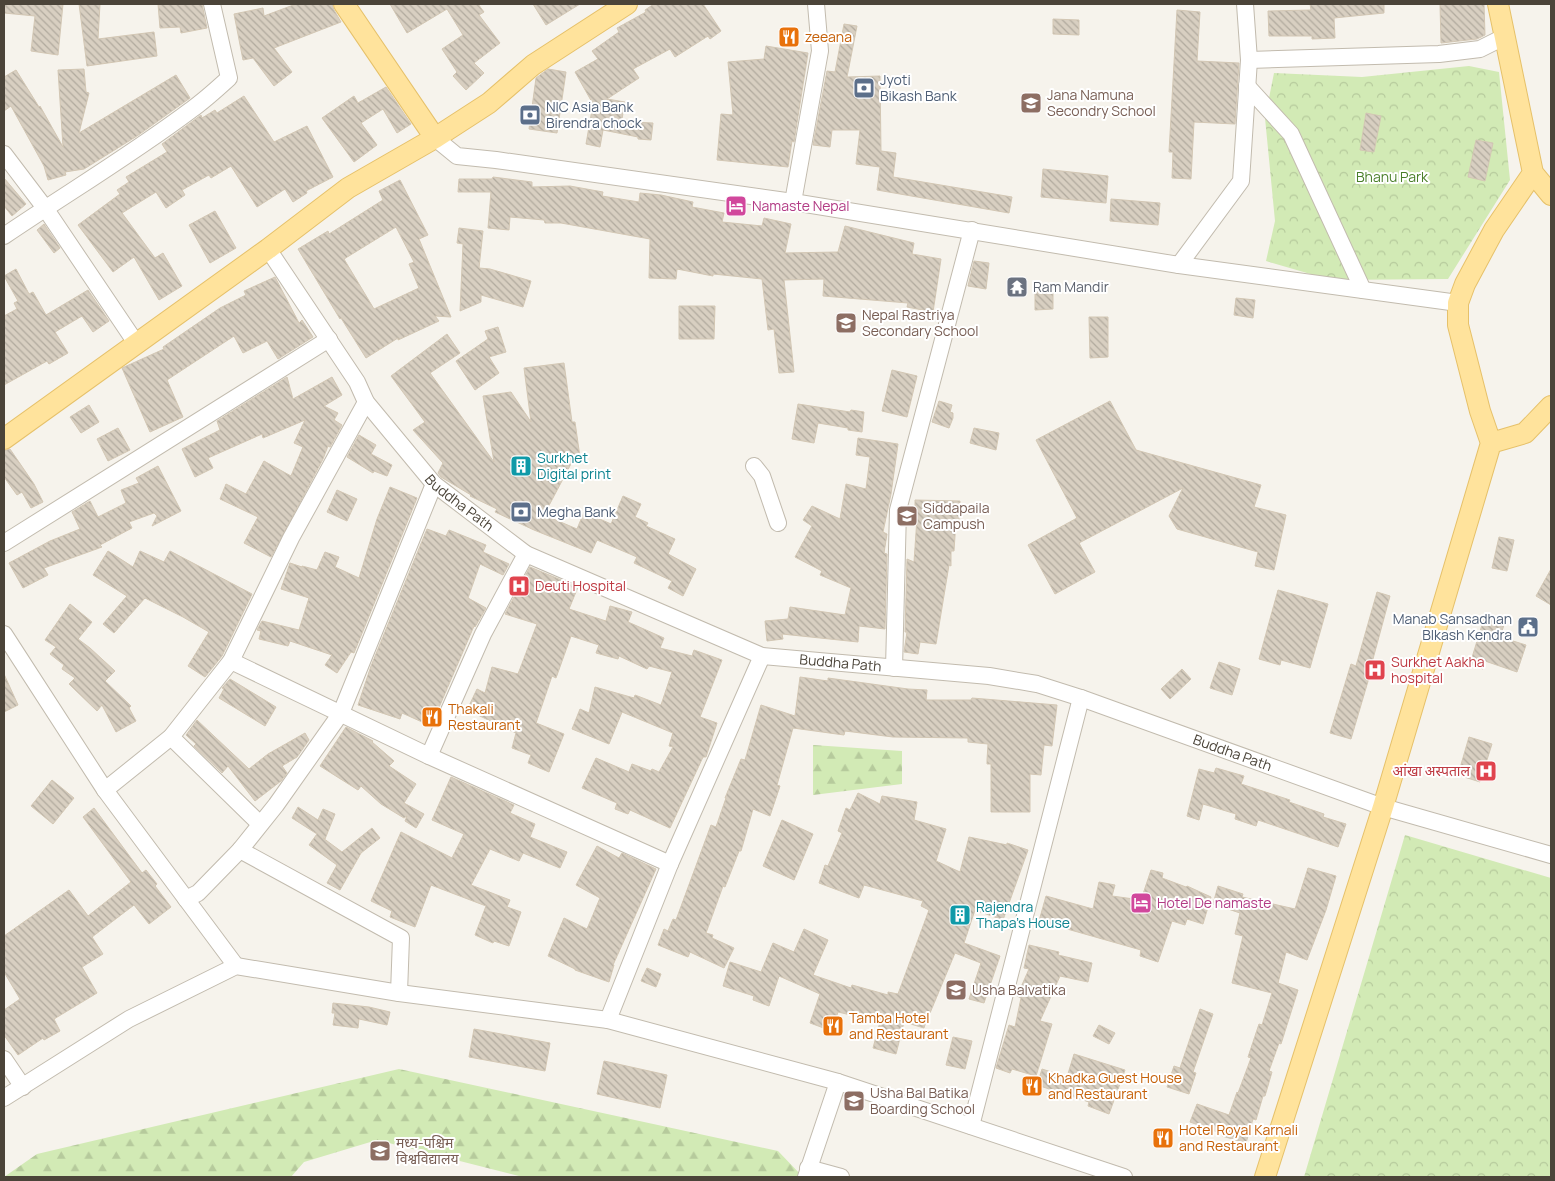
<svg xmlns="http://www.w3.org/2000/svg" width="1555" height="1181" viewBox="0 0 1555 1181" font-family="Manrope,'Noto Sans Devanagari',sans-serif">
<defs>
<pattern id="forest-firs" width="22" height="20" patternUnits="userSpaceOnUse" patternTransform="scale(1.25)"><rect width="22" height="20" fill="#d2eab5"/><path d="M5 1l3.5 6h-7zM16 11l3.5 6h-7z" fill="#b6ca9c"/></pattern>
<pattern id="park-crowns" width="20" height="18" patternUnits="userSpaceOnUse" patternTransform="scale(1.25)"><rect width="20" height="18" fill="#d2eab5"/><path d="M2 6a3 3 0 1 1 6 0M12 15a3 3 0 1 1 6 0" fill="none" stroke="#b6ca9c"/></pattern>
<pattern id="building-back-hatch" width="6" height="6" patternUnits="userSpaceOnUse" patternTransform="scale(1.25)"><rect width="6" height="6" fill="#d8cfc1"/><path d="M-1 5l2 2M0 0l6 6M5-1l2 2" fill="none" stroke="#b1aa9e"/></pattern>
</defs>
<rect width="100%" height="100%" fill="#f6f3ec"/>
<path fill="url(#forest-firs)" d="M813,745L902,751V784L813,795Z
M399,1069L778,1151L803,1177H523L377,1140L304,1162L291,1177H4L37,1154Z"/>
<path fill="url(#park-crowns)" d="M1469,66L1499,72L1510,180L1448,279L1331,280L1266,261L1275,221L1265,118L1274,73L1362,77Z
M1405,835L1551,878V1177H1304Z"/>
<path fill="url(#building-back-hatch)" stroke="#d3c7b4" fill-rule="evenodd" d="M4,4H63L58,55L31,51L35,16L4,13Z
M79,4H100L98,39L154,32L157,56L87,66Z
M158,4H202L207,28L181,33L180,27L160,28Z
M296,4H332L334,10L341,22L274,48L292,72L274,86L253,58L243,60L234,14L263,8L264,16Z
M390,4H478L484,12L479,15L500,43L474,63L484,73L466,90L453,76L457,72L442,49L463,35L447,9L407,33Z
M533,4H580L546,25Z
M654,4H703L721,31L710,39L708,36L675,57L670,49L633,69L639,78L607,99L625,102L622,119L632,120V122L653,123L651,140L638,139V137L603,130L600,147L586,144L593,104L575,72L598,59L592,51L619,32L617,28L646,12L645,10Z
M1310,4H1384V13L1334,18L1335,38L1312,39V36H1269L1268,11L1311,10Z
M1440,4H1484L1485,35L1477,39L1441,43Z
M1177,10L1200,12L1197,61L1239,63L1235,124L1194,122L1191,179L1172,178L1173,152H1169Z
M1053,19L1079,20V35L1053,34Z
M844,24L857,26L847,77L880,76L881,151L896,153L893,177L1012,197L1009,213L877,190L880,167L856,164L860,130H832L830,147L813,145L827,71L835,72Z
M766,46L808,53L794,142L792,141L788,167L717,160L721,114L733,115L728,62L764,59Z
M84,69L86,92L89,93L79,133L176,75L190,98L137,136L84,169L65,172L66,175L48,180L44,166L11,106L4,111V77L16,70L39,107L40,106L63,147L58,70Z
M548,69L566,72L557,133L529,129L536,78Z
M386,87L411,124L397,133L383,109L361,123L377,145L354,162L322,118L354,96L358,103Z
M244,96L274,142L307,126L333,177L306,191L307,193L293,202L285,189L257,207L231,166L211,178L209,175L182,190L185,195L166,208L156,192L122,213L155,258L163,253L182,286L159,300L134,257L113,272L78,225L120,194L117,190L129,182L126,177L167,152L162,144L201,115L202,118L215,110L217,113Z
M1366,113L1381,116L1374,152L1360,150Z
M1476,140L1493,143L1485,181L1468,177Z
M1043,169L1108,176L1106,203L1041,197Z
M493,177L532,182V187L570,186L603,192L602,196L639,202L640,193L661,195L693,202L692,207L724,213L722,222L762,226L764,218L791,224L785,253L838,252L845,226L914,243L912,254L941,259L933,312L907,307L908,303L823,296L824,279L784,280L794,372L779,373L774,329L768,330L762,279L713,274V276L677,269L676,279L649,278L650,239L561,223H545L544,220L510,217L509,230L488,228L491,192H458L459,179H492Z
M4,178L26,204L12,216L4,206Z
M400,180L428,235L419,239L451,317L435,316L439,321L398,340V338L366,358L341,318L340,319L298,249L328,231L329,234L383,200L379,191ZM396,227L414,262L409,264L419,288L374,309L344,259Z
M1111,199L1160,203L1158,225L1110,221Z
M215,211L236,248L210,263L189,225Z
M44,224L60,248L54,253L37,230Z
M459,228L483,231L479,268L490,269L531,281L523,307L481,295V302L460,311L463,244L457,243Z
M974,261L989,263L986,289L968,286Z
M16,269L29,294L33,292L46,315L88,290L109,321L93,332L82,316L55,332L68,353L49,364L47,361L4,385V316L17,309L14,303L18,301L4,276Z
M275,277L299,323L302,320L313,337L278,359L267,341L243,353L234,336L167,380L183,417L150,432L122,368L164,349L163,347L220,308L246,295L244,291Z
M1053,291V309L1035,310V292Z
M1236,298L1255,300L1253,318L1234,315Z
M679,306H715L714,339H679Z
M1089,317H1108V357L1090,358Z
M498,327L506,352L489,357L499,373L475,390L456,361L488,339L485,331Z
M447,334L460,353L430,373L494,462L483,396L511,392L531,422L524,368L564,363L572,422H575L581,464L573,460L544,515L577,529L584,512L611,524L623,496L641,504L635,517L648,523L646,526L675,539L668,554L696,569L683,596L668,588L672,581L634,563L637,557L597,540L591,553L534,530L495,512L497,509L470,496L471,495L441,477L438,473L443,463L413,430L425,422L391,376Z
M892,370L917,376L907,417L882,411Z
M287,377L293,399L332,377L342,395L324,406L338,413L334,420L342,425L330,447L328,446L323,459L271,557L244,543L258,517L220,499L226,484L246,494L264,461L291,476L303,447L294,443L305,420L263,438L262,434L208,458L213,468L195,477L182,449L220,430L217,421Z
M939,401L952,405L950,412L953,413V418L949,428L932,422Z
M1110,401L1136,450L1261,485L1254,507L1286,515L1274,570L1255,566L1258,552L1177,529L1169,516L1183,488L1079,543L1095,572L1055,594L1028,545L1077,518L1036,440Z
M798,404L850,412L851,410L864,412L862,432L848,430V428L818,423L814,443L792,439Z
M89,405L99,422L81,433L70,417Z
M118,428L130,450L108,461L97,439Z
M974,428L999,433L996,450L970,443Z
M359,435L376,445L371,454L392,465L387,476L374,471L373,473L347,457Z
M858,438L898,444L891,494L883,532L887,534L884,553L887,554L885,629L859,626L858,642L782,634L783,639L767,641L765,621L788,619L790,607L845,615L851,588L820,575L822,571L795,557L812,526L803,520L812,506L840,519L846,484L866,489L870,457L856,455Z
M10,449L34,484L43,502L31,508L22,492L17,495L4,477V451Z
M158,466L181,511L152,526L157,516L154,513L129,522L132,528L100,545L102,547L44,568L48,575L23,588L9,563L50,541L80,529L72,512L90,501L98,517L126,503L121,490L139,483L136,478Z
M390,487L417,498L354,653L351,652L337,673L325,665L332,655L290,641L288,646L259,639L261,631L257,630L262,621L299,630L309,598L281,589L290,563L302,567V566L317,570L325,552L339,557L335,567L359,578L377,519Z
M337,490L357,499L347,521L327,512Z
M915,500L960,501L959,520H956L954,551H951V566L949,565L936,644L920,642L918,654L904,652L907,632H905L907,559L914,562L917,518H915Z
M427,529L446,536L449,530L486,545L483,552L509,564L503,575L480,564L468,598L486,608L475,627L474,626L431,726L402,713L400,719L358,705L371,666Z
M1499,537L1514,540L1507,571L1492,568Z
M108,551L133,567L140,551L164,562L170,551L252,594L222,656L205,677L188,666L209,632L183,617L145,598L114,633L103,624L127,596L93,575Z
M530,567L578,587L569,609L606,621L610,606L632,612L628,622L664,638L660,648L692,656L694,650L722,660L700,717L717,723L706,757H703L670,828L630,810L628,814L615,809L617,803L582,788L596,758L629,772L632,764L651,771L652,769L659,772L673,747L669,746L673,733L622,712L609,744L572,729L580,709L589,713L595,687L634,698L635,695L661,705L672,672L649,666L647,669L619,656L618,659L596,653L599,645L571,636L556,678L552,676L536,723L564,734L549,772L528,763L531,755L512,748L516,733L467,710L477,689L485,693L492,667L518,674L537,624L505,614Z
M1551,569V605L1536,596Z
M1278,590L1328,604L1310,668L1281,660L1280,665L1259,659Z
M1377,592L1390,596L1370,670L1371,671L1351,739L1330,733L1351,664L1356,666Z
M70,604L92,622L78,639L90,648L115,671L105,681L131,706L129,708L136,721L116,732L102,705L97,711L69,684L75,678L62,669L64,665L50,654L56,647L45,640Z
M1485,615L1505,622L1500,637L1526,645L1517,672L1485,661L1483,669L1470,664Z
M1219,662L1240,669L1232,695L1210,688Z
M1182,669L1191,679L1170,699L1161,689Z
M4,674L18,705L4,712Z
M800,677L828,681V678L908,689L927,690L926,700H971L972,698L1057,705L1052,746L1044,745L1041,775L1030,774V812H991V764H987V760L988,744L968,742V738L893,737L845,731L844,735L793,728L777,785L780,786L770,816L753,809L741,851H739L725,887L723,886L706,933L713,935L712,938L734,948L724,968L690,952L688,957L658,945L664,929L668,931L673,919L676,920L711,825L716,827L726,798H725L741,759L745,760L761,705L795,716Z
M230,679L276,707L265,726L219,698L224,689L222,688Z
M197,720L249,769L268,754L305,733L309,740L297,757L282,766L287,773L281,781L255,801L228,766L222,773L194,746L196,744L186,735Z
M346,727L373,741L372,742L394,761L389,766L416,784L404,803L424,814L416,828L405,821L407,816L404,818L381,804L361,786L358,790L320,766Z
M1469,737L1492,744L1480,782L1458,775Z
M1216,768L1244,776L1241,784L1290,800L1289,802L1324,814L1323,817L1346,824L1338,847L1258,820L1256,826L1235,819L1236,814L1203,804L1199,820L1187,816L1199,769L1214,773Z
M451,777L514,805L510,813L535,824L530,837L567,852L560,868L523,853L519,861L490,849L471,885L510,900L507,907L521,912L509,946L494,941L493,943L475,935L486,906L431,885L415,927L390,917L392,911L371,901L401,832L452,858L464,834L432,820Z
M52,780L74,798L53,824L31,806Z
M858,793L880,804L882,796L917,802L914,820L946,829L936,861L960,872L969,837L1007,845V843L1028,850L1003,920L975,910L964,943L1000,956L984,1003L969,999L981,963L955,953L930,1013L929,1012L924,1028L904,1022L896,1054L873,1048L880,1022L838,1012L832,1031L810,1023L820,994L779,976L769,1006L753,1000L754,996L723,986L730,962L761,972L773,943L794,952L804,929L828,940L813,975L851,988L852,985L888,995V992L898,994L929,910L921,906L923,901L864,885L859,898L819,883L825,865L828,866L842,833L838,831L846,808L850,810Z
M298,807L318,820L323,809L335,814L325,839L323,838L342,852L372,828L380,838L361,853L340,890L327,883L337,865L309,845L317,834L292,818Z
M94,808L142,873L146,870L157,884L155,886L171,907L149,924L134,905L92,937L103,954L82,967L97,993L54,1019L60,1031L44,1040L43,1038L18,1055L4,1035V1010L20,999L4,972V936L69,890L88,916L131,882L83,817Z
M782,820L813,834L794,880L763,866Z
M597,846L619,858L622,853L656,869L613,965H614L609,982L575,970V969L548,956L564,918L587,929L600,898L576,885Z
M1308,868L1336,876L1326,910L1307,960L1286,952L1278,983L1298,990L1281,1044L1279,1043L1269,1071L1272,1072L1265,1096H1263L1256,1120L1253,1119L1246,1143L1222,1136L1223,1134L1190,1122L1197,1104L1229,1115L1237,1092L1238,1093L1251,1058L1248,1057L1259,1024L1262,1025L1272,993L1232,983L1243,936L1235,934L1240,913L1213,904L1218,886L1243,894L1242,897L1295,909Z
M1151,870L1163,873L1162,878L1186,887L1187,886L1211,897L1203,924L1187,919L1185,925L1172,921L1158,962L1140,956L1141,950L1039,921L1046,896L1093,909L1099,882L1115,885L1112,896L1141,900Z
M1029,945L1059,952L1058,955L1092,963L1088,982L1060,976L1040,1021L1052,1024L1036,1076L1012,1069L1010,1073L996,1068L1009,1025L1015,1027L1021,998L1017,996L1029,969L1024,968Z
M647,968L661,974L656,987L641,981Z
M333,1003L369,1007L390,1012L387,1025L359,1019L358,1028L333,1025L335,1013H332Z
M1200,1009L1213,1014L1193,1072L1196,1073L1189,1094L1167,1087L1174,1066L1180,1068Z
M1099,1025L1115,1033L1109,1044L1093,1036Z
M474,1029L550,1043L545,1071L469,1057Z
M953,1037L972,1041L965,1069L946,1065Z
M1074,1054L1125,1070L1109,1114L1088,1106L1089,1102L1037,1085L1042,1069L1067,1077Z
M604,1061L667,1075L660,1108L597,1094Z"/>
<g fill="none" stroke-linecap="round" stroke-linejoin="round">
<g stroke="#c2bbae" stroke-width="18">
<g id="minor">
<path d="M1249,60L1439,54L1480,49L1504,37"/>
<path d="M1247,86L1291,134L1363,290"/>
<path d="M435,138L457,156L496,160L793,202L1179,265L1458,303"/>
<path d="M4,154L45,208L136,343"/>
<path d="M793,202L820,51L816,4"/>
<path d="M4,236C66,194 131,155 191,110C205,100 217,89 229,78L212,4"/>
<path id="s1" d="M268,249L357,382L366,402L434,484L526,554L762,656L989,676L1037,684L1081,698L1383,807L1551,855"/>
<path d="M1179,265L1241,181L1249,60L1245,4"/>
<path d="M754,466L762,476L778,523"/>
<path d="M4,543L329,339"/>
<path d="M4,634L105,790L236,966"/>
<path d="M231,661L429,756L670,864"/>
<path d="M894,668L898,510L972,230"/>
<path d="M171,737L260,824"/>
<path d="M429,756L483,634L526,554"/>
<path d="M105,790L171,737L231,661L291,538L366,402"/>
<path d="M240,850L401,938L399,993"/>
<path d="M186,899L198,893L240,850L276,805L341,713L434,484"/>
<path d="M608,1020L670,864L762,656"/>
<path d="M4,1059L23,1087"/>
<path d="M4,1098L129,1019L236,966L399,993L608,1020L838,1082L1124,1177"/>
<path d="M971,1126L1081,698"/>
<path d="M808,1168L841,1177"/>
<path d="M806,1177L838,1082"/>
</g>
</g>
<g stroke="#e6c16a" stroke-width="22">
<path id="major" d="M344,4L435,138
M1498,4L1533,173L1551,195
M4,439L268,249L348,188L435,138L489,103L533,65L627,4
M1491,443L1525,433L1551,406
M1265,1177L1383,807L1491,443L1480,411L1458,325V303L1465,284L1494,230L1533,173"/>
</g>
<use href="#minor" stroke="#fff" stroke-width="16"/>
<use href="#major" stroke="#ffe39c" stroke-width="20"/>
</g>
<defs>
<g id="restaurant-square" transform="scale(1.125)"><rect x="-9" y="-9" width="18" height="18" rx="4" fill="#e8710a" stroke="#fff"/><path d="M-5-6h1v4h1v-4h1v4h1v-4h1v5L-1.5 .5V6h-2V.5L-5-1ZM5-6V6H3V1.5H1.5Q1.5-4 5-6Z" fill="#fff"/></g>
<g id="bank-square" transform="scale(1.125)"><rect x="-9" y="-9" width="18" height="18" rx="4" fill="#5c6f8a" stroke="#fff"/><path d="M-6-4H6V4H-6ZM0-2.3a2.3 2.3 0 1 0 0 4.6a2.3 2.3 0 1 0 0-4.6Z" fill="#fff"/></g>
<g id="school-square" transform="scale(1.125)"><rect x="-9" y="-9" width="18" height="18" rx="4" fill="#8d6e63" stroke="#fff"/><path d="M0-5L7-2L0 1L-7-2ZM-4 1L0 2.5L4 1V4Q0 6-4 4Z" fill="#fff"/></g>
<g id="hotel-square" transform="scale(1.125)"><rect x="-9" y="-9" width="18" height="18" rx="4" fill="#d1479c" stroke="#fff"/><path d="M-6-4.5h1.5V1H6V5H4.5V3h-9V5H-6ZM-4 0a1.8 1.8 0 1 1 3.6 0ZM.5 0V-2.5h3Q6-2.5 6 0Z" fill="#fff"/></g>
<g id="temple-square" transform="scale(1.125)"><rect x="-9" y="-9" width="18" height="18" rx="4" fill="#6b7280" stroke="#fff"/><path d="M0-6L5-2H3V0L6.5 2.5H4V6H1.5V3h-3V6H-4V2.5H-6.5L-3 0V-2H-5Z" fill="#fff"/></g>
<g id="building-square" transform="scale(1.125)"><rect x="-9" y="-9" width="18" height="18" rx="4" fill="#0f9aa8" stroke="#fff"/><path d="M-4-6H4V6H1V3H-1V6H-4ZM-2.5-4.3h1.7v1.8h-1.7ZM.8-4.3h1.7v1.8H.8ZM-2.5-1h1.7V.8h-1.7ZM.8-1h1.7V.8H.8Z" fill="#fff"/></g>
<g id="university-square" transform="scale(1.125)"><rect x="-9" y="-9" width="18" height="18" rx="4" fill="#8d6e63" stroke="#fff"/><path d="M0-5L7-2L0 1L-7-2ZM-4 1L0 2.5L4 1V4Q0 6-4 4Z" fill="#fff"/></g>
<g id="hospital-square" transform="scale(1.125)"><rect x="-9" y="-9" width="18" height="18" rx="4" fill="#e0444e" stroke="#fff"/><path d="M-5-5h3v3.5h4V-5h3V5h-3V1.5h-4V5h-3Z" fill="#fff"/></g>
<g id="civic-square" transform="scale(1.125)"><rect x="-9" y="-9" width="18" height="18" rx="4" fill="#5c6f8a" stroke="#fff"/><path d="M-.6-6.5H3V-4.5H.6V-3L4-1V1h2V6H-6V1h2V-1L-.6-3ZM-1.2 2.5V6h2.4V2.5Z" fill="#fff"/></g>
</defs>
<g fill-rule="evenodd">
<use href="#restaurant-square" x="789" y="37"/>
<use href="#bank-square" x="864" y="88"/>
<use href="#school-square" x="1031" y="103"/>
<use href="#bank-square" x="530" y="115"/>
<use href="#hotel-square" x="736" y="206"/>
<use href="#temple-square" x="1017" y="287"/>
<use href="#school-square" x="846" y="323"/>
<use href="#building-square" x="521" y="466"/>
<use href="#bank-square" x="521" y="512"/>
<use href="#university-square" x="907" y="516"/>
<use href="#hospital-square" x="519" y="586"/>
<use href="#civic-square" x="1528" y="627"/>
<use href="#hospital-square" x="1375" y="670"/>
<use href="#restaurant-square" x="432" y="717"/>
<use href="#hospital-square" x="1486" y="771"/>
<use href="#hotel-square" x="1141" y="903"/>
<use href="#building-square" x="960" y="915"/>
<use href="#school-square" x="956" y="990"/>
<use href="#restaurant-square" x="833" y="1026"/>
<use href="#restaurant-square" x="1032" y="1086"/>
<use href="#school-square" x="854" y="1101"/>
<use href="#restaurant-square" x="1163" y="1138"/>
<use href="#university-square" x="380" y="1151"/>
</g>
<g text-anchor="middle" stroke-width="4" stroke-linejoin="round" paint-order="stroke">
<g font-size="14" fill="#c56008" stroke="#fff" text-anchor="start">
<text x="805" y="42">zeeana</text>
<text x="448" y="714">Thakali<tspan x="448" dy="16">Restaurant</tspan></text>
<text x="849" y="1023">Tamba Hotel<tspan x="849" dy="16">and Restaurant</tspan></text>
<text x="1048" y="1083">Khadka Guest House<tspan x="1048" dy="16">and Restaurant</tspan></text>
<text x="1179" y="1135">Hotel Royal Karnali<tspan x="1179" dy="16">and Restaurant</tspan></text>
</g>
<g font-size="14" fill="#4e5e75" stroke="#fff" text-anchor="start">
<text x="880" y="85">Jyoti<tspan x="880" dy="16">Bikash Bank</tspan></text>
<text x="546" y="112">NIC Asia Bank<tspan x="546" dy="16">Birendra chock</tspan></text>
<text x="537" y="517">Megha Bank</text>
<text x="1512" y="624" text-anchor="end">Manab Sansadhan<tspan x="1512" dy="16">BIkash Kendra</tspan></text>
</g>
<g font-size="14" fill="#785e54" stroke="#fff" text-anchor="start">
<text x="1047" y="100">Jana Namuna<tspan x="1047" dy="16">Secondry School</tspan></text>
<text x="862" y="320">Nepal Rastriya<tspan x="862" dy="16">Secondary School</tspan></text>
<text x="923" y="513">Siddapaila<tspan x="923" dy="16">Campush</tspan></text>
<text x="972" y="995">Usha Balvatika</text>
<text x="870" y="1098">Usha Bal Batika<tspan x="870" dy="16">Boarding School</tspan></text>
<text x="396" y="1148">मध्य-पश्चिम<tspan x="396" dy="16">विश्वविद्यालय</tspan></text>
</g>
<g font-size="14" fill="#4a7f2a" stroke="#fff">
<text x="1392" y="182">Bhanu Park</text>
</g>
<g font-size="14" fill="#b23c85" stroke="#fff" text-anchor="start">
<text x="752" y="211">Namaste Nepal</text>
<text x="1157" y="908">Hotel De namaste</text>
</g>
<g font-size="14" fill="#5b616d" stroke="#fff" text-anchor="start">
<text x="1033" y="292">Ram Mandir</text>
</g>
<g font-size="14" fill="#0d838f" stroke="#fff" text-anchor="start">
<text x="537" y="463">Surkhet<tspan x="537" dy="16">Digital print</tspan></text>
<text x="976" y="912">Rajendra<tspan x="976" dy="16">Thapa's House</tspan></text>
</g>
<g font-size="14" fill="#4b4439" stroke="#fff">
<text dy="5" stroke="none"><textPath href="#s1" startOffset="320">Buddha Path</textPath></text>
<text dy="5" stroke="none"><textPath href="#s1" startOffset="740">Buddha Path</textPath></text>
<text dy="5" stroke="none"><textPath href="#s1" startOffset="1145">Buddha Path</textPath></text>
</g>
<g font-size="14" fill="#be3a42" stroke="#fff" text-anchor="start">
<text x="535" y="591">Deuti Hospital</text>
<text x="1391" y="667">Surkhet Aakha<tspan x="1391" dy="16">hospital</tspan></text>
<text x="1470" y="776" text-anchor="end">आंखा अस्पताल</text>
</g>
</g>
<rect width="1555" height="1181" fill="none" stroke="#4b4439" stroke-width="10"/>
</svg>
